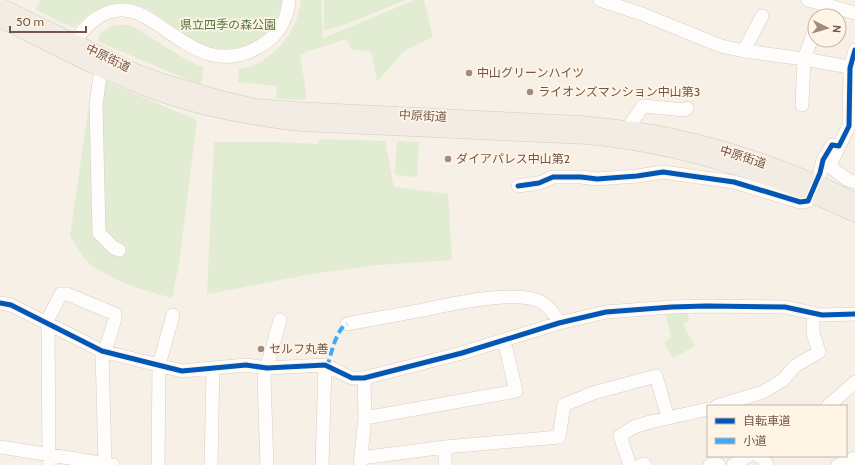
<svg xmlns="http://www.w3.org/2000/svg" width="855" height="465" viewBox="0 0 855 465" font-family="Cabin,'Noto Sans JP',sans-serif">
<rect width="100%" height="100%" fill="#f6f0e7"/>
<path fill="#e2ecd2" d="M41,0H282C281,15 272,29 260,38C250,47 237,51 224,51C215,51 205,50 197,45C173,31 152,2 122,3C101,3 89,14 75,27L64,24L35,9Z
M301,0H321L323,38L415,0H424L433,37L404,51L377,82L371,51L352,50L346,39L300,54L307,99L289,100L276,98L277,86L238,82L239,69C244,68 250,67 254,65C280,53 298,28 301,0Z
M324,0H405L344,25L324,30Z
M118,25H127L134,27L185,59L204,68L201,85L99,42V34L112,26Z
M93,76L197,120L179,264L172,298C144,290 113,282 89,263C82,258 75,243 70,236Z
M322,139L385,141L394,187L448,194L452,260L379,265L318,273L207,294L214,142H280L317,144Z
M397,141L419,142L417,177L395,175Z
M687,309L689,320L683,325L695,346L673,358L664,343L671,338L665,311Z"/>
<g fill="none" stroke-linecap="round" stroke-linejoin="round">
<g stroke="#d7cdc5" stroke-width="14">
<path id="minor" d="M600,0L642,14L721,46L744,51L804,59L855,68
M808,0L855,13
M69,49C82,31 96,11 120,10C134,9 146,17 157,24C192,48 220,71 262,45C278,36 288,18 289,0
M744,51L762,16
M101,68L96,105L99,233L114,248L119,250
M802,105L804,59L815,29
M627,129L643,106L685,110L687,108
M837,151L829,166L848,180L855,182
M518,186L539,183L553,177H581L597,179L637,176L663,172L734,182L800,202L808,201L820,173L823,160L832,145L839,146L849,126L850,68L855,50
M0,303L11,305L102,351L182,371L246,365L267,368L325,365L352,378H364L462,353L559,323L606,312L672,307L706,306L785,307L822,315L855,314
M347,324C372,319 398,315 423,310C451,304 516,289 541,302C549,306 555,315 559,323
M102,351L105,465
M717,406L763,392L783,380L795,366L819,352L813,333V313
M828,406L855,382
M365,418L516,391L504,340
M0,447L113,465
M445,447V465
M758,456L763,458L767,465
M361,458L445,447L559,437L564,405L593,393L656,376L668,418
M49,465L48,323L49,317L61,294H67L115,314V319L105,351
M158,465L159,365L173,315
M211,465L213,368
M267,465L264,378L280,320
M322,465L325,365
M360,465L365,418L364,378
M630,465L620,436L634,427L650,422L708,409
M641,465L644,464L645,465
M710,465L713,464L719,465
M733,465L748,456
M838,465L855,458"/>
</g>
<g stroke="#d5cbc4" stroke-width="17">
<path id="major" d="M0,6L133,71L163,82L221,99L256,107L296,110L581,124C611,127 640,130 669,136C733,149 796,172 855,201
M0,19C54,46 108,75 165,95C209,110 255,118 301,123L588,136C681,145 771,174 855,214"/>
</g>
<use href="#minor" stroke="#fefdfb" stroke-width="13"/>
<use href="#major" stroke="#f2ece4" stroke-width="16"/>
<path stroke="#3fa9f5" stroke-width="4" stroke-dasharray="8 4" stroke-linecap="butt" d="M327,367C331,355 336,329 347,324"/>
<g stroke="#fff5e7" stroke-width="8">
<path id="cycleway" d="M518,186L539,183L553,177H581L597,179L637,176L663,172L734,182L800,202L808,201L820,173L823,160L832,145L839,146L849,126L850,68L855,50
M0,303L11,305L102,351L182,371L246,365L267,368L325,365L352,378H364L462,353L559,323L606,312L672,307L706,306L785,307L822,315L855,314"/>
</g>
<use href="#cycleway" stroke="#0057b8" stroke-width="5"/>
</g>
<g fill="#a18c80" stroke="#fff5e7" stroke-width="1.5">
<circle cx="469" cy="73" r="4"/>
<circle cx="530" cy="92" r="4"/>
<circle cx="448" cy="159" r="4"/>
<circle cx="261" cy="349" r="4"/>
</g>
<g text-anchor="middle" stroke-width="3.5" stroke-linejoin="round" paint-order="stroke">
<g font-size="12" fill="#537841" stroke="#fff5e7">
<text x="228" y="29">県立四季の森公園</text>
</g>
<g font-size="12" fill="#735649" stroke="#fff5e7">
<text transform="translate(108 58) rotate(26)" y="4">中原街道</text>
<text transform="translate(423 116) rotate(3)" y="4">中原街道</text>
<text transform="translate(743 157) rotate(18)" y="4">中原街道</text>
</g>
<g font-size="12" fill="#735649" stroke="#fff5e7" text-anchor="start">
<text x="477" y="77">中山グリーンハイツ</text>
<text x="538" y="96">ライオンズマンション中山第3</text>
<text x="456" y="163">ダイアパレス中山第2</text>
<text x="269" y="353">セルフ丸善</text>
</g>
</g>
<rect x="707" y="405" width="140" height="52" fill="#fff5e7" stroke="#c7b5a8"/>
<rect x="715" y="418" width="20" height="6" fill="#0057b8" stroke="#c7b5a8"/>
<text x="743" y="425" font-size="12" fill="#735649">自転車道</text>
<rect x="715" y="438" width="20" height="6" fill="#3fa9f5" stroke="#c7b5a8"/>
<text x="743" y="445" font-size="12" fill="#735649">小道</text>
<g transform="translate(827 28) rotate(95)"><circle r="19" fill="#fff5e7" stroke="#c7b5a8"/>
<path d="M0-3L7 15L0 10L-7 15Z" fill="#a18c80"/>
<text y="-6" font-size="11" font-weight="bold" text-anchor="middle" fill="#735649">N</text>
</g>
<path d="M10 26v6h76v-6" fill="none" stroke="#735649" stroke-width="2"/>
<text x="16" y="26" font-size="12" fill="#735649" stroke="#fff5e7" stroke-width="3" paint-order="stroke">50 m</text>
</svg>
